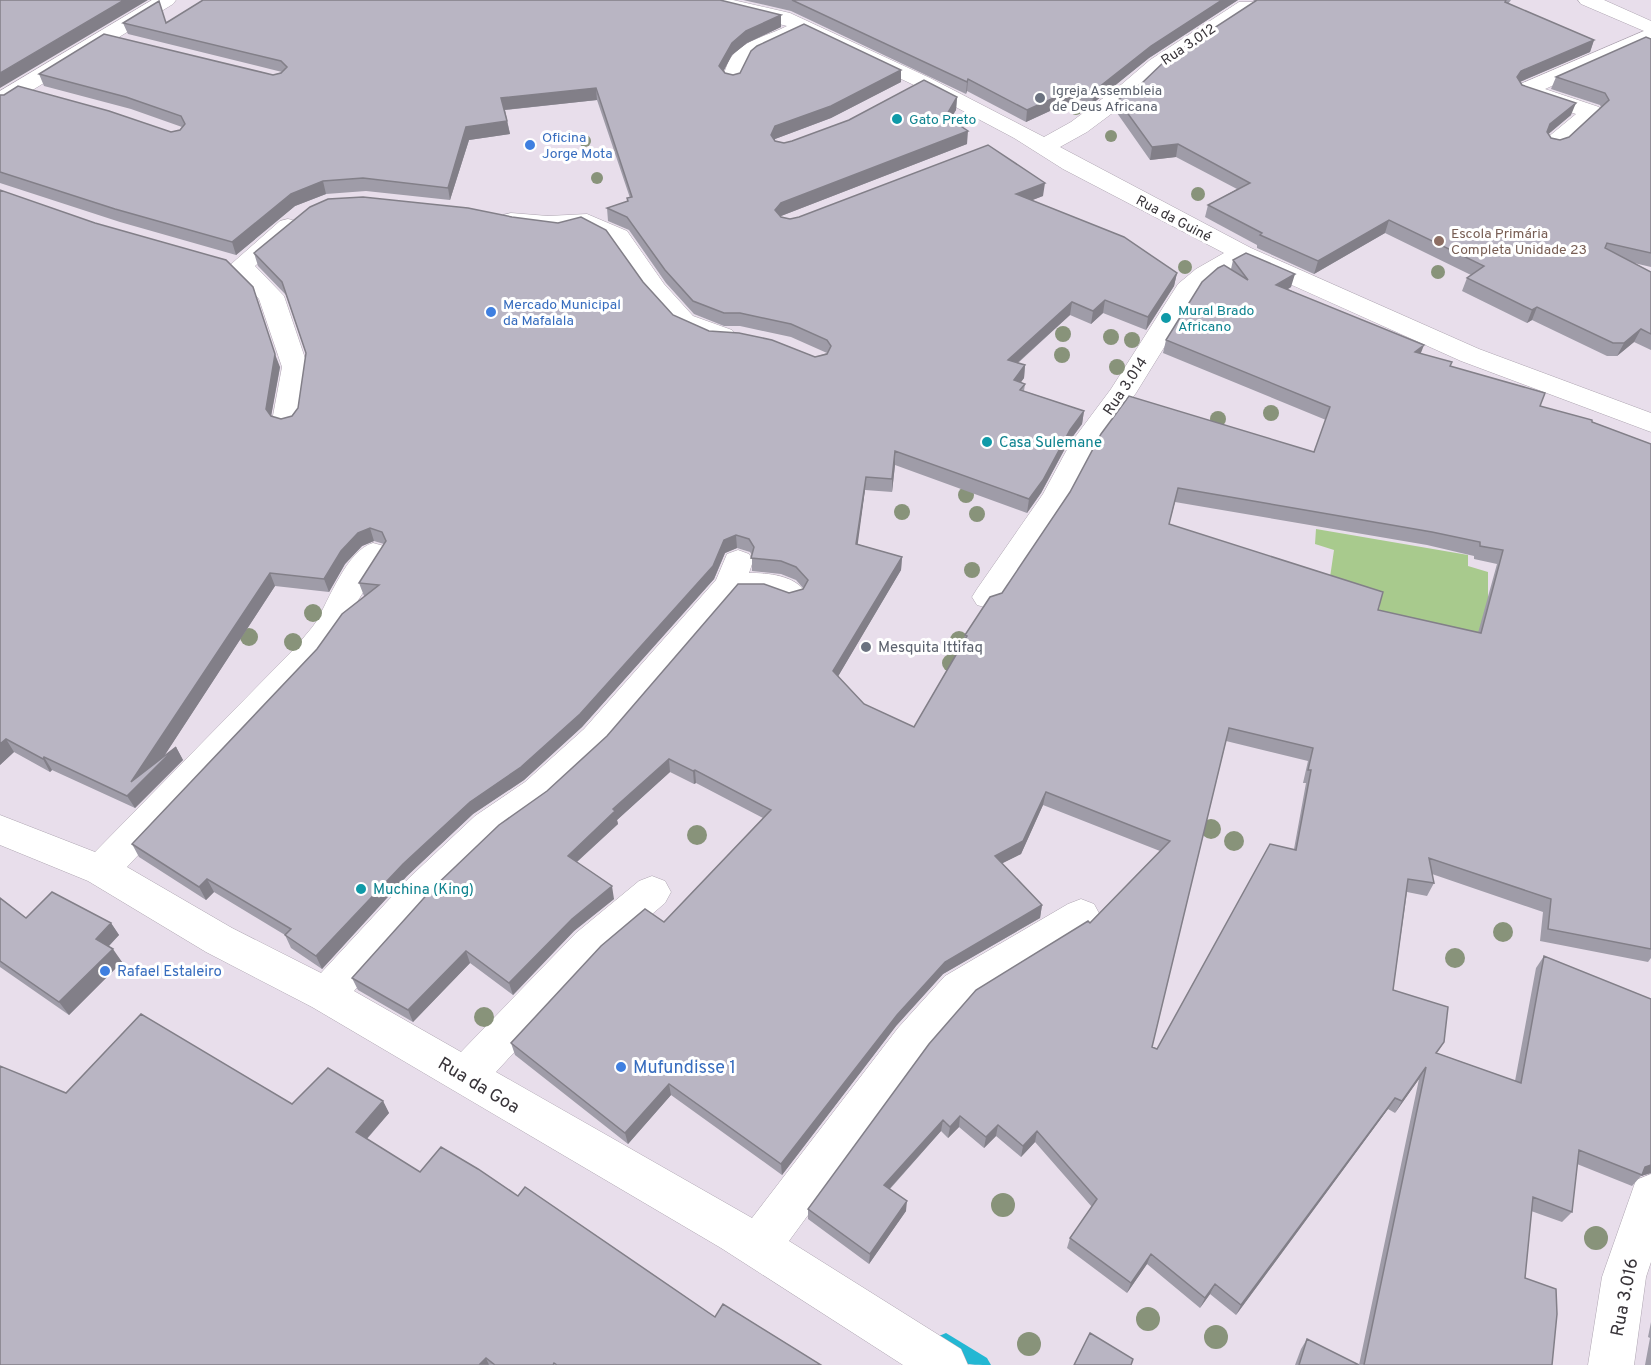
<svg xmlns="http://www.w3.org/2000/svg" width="1651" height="1365" viewBox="0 0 1651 1365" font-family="Overpass,sans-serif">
<rect width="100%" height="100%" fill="#e8deeb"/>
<path fill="#a8ca8d" d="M1316,529L1468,555V566L1488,572V648L1378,622L1380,600L1328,591L1334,550L1315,544Z"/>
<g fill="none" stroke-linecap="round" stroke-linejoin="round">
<path fill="#23b7d3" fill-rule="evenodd" d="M946,1333L987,1358L991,1365C970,1365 945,1365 936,1343L939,1336Z"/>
<g stroke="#aea5b1" stroke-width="1">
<path id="minor" d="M696,0H733L790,13L930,78L1044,137L1071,122L1122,84L1150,60L1239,2H1253L1256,6L1253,10L1164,68L1138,94L1087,132L1060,147L1251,248L1479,349L1651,413V432L1461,361L1243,263L1214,279L1197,294L1136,393L1097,446L1066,504L999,605L988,608L977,605L972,597L977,589L1043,494L1070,444L1111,389L1178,284L1196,269L1224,253L1063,169L1014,138L916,86L804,33C791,40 757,52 750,62C745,68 745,77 740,83L733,85L726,83L722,79C725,72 727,62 732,56C744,40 770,35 787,26L699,4Z
M1651,28V42L1545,89L1599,107L1602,112L1563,148L1555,150L1547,148L1544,143L1547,138L1576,114L1518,95L1515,90L1518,85Z
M511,213L548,216L587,214L627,231L664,284L693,316L732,330L736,336L732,342L723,344L714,342L675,326L646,294L609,241L583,228L548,230L503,225L499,220L503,215Z
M288,219L296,221L300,226L255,266L284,296L308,367L300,421L296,427L286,430L276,427L272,421L282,367L259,299L229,266L280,221Z
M373,543L384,546L388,553L357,602L340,636L320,661L127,867L232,928L321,973L409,878L475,816L525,782L584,729L716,580L727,554L738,550L749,554L753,561L749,573C768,573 795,575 806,593L801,601L790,604L765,595H738L608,747L549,802L501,836L435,900L354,991L461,1052L576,933L639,881L652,876L665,881L671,892L665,903L602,957L496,1072L752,1218L898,1028L945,976L1068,904L1081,899L1094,904L1100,915L1094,926L973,1000L926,1054L789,1241L961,1349L968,1365H903L721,1248L312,1007L206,952L88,881L0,845V815L95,852L298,645C303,637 311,630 316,622C329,600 347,550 373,543Z
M1651,1174V1262L1646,1277L1634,1365H1588L1602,1277L1636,1180Z"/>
</g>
<g stroke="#aea5b1" stroke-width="1">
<path id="major" d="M152,0H176L173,4L8,105L0,106V91Z
M1578,0H1604L1651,21V34L1581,4Z"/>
</g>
<use href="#minor" fill="#fff" fill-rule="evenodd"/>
<use href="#major" fill="#fff" fill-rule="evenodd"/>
</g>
<g fill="#88937a">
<circle cx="1076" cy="109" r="6"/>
<circle cx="1111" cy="136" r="6"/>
<circle cx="585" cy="141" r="6"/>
<circle cx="597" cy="178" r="6"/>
<circle cx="1198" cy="194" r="7"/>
<circle cx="1185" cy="267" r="7"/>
<circle cx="1438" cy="272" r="7"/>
<circle cx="1063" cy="334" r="8"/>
<circle cx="1111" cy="337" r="8"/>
<circle cx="1132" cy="340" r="8"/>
<circle cx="1062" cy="355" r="8"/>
<circle cx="1117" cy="367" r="8"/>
<circle cx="1271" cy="413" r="8"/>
<circle cx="1218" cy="419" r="8"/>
<circle cx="966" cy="495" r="8"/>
<circle cx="902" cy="512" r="8"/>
<circle cx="977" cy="514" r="8"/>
<circle cx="972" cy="570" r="8"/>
<circle cx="313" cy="613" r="9"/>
<circle cx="249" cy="637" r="9"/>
<circle cx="959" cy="640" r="9"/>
<circle cx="293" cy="642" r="9"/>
<circle cx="951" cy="663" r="9"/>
<circle cx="1211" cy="829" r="10"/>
<circle cx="697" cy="835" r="10"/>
<circle cx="1234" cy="841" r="10"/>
<circle cx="1503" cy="932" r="10"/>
<circle cx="1455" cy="958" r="10"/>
<circle cx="484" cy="1017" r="10"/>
<circle cx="1003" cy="1205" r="12"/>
<circle cx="1596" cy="1238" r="12"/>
<circle cx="1148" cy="1319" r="12"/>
<circle cx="1216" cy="1337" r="12"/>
<circle cx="1029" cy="1344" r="12"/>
</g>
<path fill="#9f9ca8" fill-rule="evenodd" d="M743,0H1243H1238L1149,58L1092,104L1076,99L1026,122L967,91L966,94L791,11Z
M1253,0H1511L1508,4L1594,40L1590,52L1520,82L1522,85L1571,115L1548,134L1551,138L1560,140L1569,137L1601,107L1600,105L1551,89L1556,77L1651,39V267L1634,263L1651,272V350L1634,342L1617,356H1607L1532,320L1527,323L1462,291L1467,278L1471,275L1385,233L1314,274L1257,248V245L1205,217L1208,205L1237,189L1176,157L1150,160L1117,113L1118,100L1255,2Z
M781,15V27L747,43L732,55L723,71L725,73L733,75L901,70V82L831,118L775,139V141L784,143L957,97L956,110L950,119L967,144L781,216V217L790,219L1043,196L1032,200L1177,273L1174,286L1146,330L1103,313L1091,324L1070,315L1018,363L1025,365L1024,378L1021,382L1025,384L1024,391L1084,411L1082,424L1068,443L1041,493L1027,513L895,465L892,492L865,490L857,544L902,557L901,570L838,676L864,704L914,727L964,641L965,635L1002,593L1070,492L1314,452L1326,420L1163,353L1166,340L1231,269L1233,260L1291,287L1288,289L1421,353L1540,406L1592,422L1651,444V958L1648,962L1540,941L1543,912L1432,874L1434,883L1427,896L1407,892L1393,990L1444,1042L1437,1053L1515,1081L1536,968L1544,956L1651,1173L1641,1176L1632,1186L1577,1164L1572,1212L1562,1222L1531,1211L1525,1278L1552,1365H1359L1419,1079L1395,1113L1388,1109L1236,1315L1210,1294L1200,1308L1147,1264L1127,1293L1067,1248L1070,1238L1092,1207L1035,1142L1021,1157L996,1136L984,1148L959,1127L948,1138L941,1131L890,1189L906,1211L869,1264L808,1219V1209L1160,851L1043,805L1021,854L1002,863L1042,905L1040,918L943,974L896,1026L782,1175L671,1095L628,1144L515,1055L511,1043L664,922L763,818L696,783L694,784L670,772L617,820L618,824L577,862L614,899L574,931L513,995L470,963L413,1022L358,990L352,978L547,791L789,593L803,589V588L796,580L781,574L752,571V555L750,552L737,548L725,553L714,579L582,727L524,780L473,814L407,876L322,969L291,948L285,935L214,892L206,900L139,857L132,844L317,649L365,596H364L359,583L384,544L374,541L362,546L345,564L329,592L275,586L164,756L176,747L183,760L135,808L52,770L50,772L14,752L0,765V190L280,367L271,416L281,419L292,416L298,408L306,354L286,295L258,266L254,253L643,282L673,315L709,331L815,357L827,353L791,337L740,326H724L694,314L666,283L629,230L608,221L607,208L628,201L627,198H630L597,100L505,110L510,134L469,140L450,200L366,191L326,194L295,206L236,255L120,222L0,183V95L171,132L180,130L182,127L131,109L44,86L39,74L273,75L282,72L128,34L123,23ZM1175,502L1427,545L1474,556V559L1497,564L1478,633L1378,610L1169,524ZM1226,741L1308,761L1303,783H1306L1294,849L1157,1049L1152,1047Z
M0,898L26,918L111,923L119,935L109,946L122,962L69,1015L0,967Z
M66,1093L292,1104L383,1101L389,1113L367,1139L420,1172L518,1196L715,1317L821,1365H0Z
M1651,1322V1365H1645L1650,1338L1648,1337Z
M1307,1339L1359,1365H1295L1301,1349Z"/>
<path fill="#827f88" d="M124,0H148L0,88V73Z
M1222,0H1238L1149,58L1092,104L1094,91L1151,46Z
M781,15V27L747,43L732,55L720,78L719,66L732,43L746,31Z
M1594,40L1590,52L1517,83V77L1521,71Z
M901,70V82L831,118L775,139L771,147V135L775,126Z
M968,79L967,91L966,94L967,82Z
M1078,87L1076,99L1026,122L1027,110Z
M596,88L597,100L503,110L501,98Z
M957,97L956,110L945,128L946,116Z
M1576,103L1571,115L1545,137L1550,124Z
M507,121L510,134L469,140L450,200L448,188L466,127Z
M968,131L967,144L781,216L776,223L775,210L781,203Z
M1178,144L1176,157L1150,160L1152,147Z
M323,181L326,194L295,206L236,255L232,242L291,194Z
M1045,183L1043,196L1015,207L1016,194Z
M1389,220L1385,233L1314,274L1318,261Z
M1177,273L1174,286L1146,330L1148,317Z
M1295,274L1291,287L1273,298L1276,285Z
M1105,300L1103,313L1091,324L1093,311Z
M1072,302L1070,315L1006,373L1008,360Z
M1537,307L1532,320L1527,323L1532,310Z
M1641,329L1634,342L1617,356L1624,343Z
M1424,345L1419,358L1415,352Z
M275,354L280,367L270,422L266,409Z
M1025,365L1024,378L1012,394L1014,380Z
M1084,411L1082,424L1068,443L1041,493L1027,513L1029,499L1070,430Z
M895,451V465L892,492V479Z
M866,477L865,490L856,557V544Z
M370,528L374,541L362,546L345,564L329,592L324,579L341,551L358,533Z
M736,535L737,548L725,553L714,579L582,727L524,780L473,814L407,876L322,969L316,956L403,864L724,540Z
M902,557L901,570L833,685V671Z
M270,573L275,586L159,764L176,747L183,760L135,808L127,796L131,782Z
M6,739L14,752L0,765V744Z
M44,757L52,770L50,772L43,759Z
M669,759L670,772L617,820L618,824L570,868L568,856L613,809Z
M695,770L696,783L694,784L693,771Z
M1046,792L1043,805L1021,854L993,868L995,856Z
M207,879L214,892L206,900L199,887Z
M612,886L614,899L574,931L513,995L509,983L572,919Z
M1042,905L1040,918L943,974L896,1026L782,1175L781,1164L897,1015L945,962Z
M111,923L119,935L104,951L96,939Z
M113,949L122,962L69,1015L59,1002Z
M466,951L470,963L413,1022L408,1010Z
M1426,1067L1419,1079L1395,1113L1402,1101Z
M669,1084L671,1095L628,1144L625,1133Z
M1395,1098L1388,1109L1236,1315L1241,1305Z
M383,1101L389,1113L362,1144L356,1132Z
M960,1116L959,1127L948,1138L950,1127Z
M943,1120L941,1131L883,1196L884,1185Z
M998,1125L996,1136L984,1148L986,1137Z
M1037,1131L1035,1142L1021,1157L1023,1146Z
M1651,1165V1173L1641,1176L1645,1167Z
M907,1201L906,1211L869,1264L870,1254Z
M1151,1254L1147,1264L1127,1293L1131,1283Z
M1215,1284L1210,1294L1200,1308L1205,1298Z
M486,1358L489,1365H479Z"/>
<path fill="#b9b5c3" stroke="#827f88" stroke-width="1.5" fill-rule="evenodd" d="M0,0H124L0,73Z
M203,0H720L781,15L746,31L732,43L719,66L725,73L733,75L740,73L751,51L757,46L804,24L901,70L831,106L775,126L771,135L775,141L784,143L792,141L849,120L924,80L957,97L946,116L968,131L781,203L775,210L781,217L790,219L799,217L988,145L1045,183L1016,194L1124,237L1177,273L1148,317L1105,300L1093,311L1072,302L1008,360L1025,365L1014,380L1025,384L1020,390L1084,411L1070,430L1043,480L1029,499L895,451L892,479L866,477L856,544L902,557L833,671L864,704L914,727L967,636L965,635L990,597L1002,593L1070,492L1101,434L1129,396L1314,452L1330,407L1166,340L1202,282L1218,268L1224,265L1248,280L1233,260L1246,253L1295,274L1276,285L1424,345L1415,352L1452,362L1450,366L1545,393L1540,406L1592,420V422L1651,444V949L1548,929L1551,899L1429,858L1434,883L1408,879L1393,990L1448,1007L1444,1042L1436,1053L1521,1083L1544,956L1651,999V1165L1645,1167L1642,1175L1579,1150L1572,1212L1533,1197L1525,1278L1556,1289L1557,1314L1552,1365H1364L1426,1067L1402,1101L1395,1098L1241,1305L1215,1284L1205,1298L1151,1254L1131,1283L1070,1238L1097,1199L1037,1131L1023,1146L998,1125L986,1137L960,1116L950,1127L943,1120L884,1185L907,1201L870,1254L808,1209L929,1044L976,990L1088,921L1090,923L1170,841L1046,792L1023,841L995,856L1042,905L945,962L897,1015L781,1164L669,1084L625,1133L511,1043L601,946L645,909L664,922L771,810L695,770L693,771L669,759L613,809L615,811L568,856L612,886L572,919L509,983L466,951L408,1010L352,978L432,889L499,825L547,791L607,736L738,584H764L789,593L803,589L808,580L796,567L781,561L751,558L754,547L749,539L736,535L724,540L713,566L580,714L521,767L470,802L403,864L316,956L285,935L291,929L207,879L199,887L132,844L317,649L342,614L379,585L359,583L386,541L382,532L370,528L358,533L341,551L324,579L270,573L131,782L176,747L127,796L44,757L43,759L6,739L0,744V190L95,223L226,260L253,287L275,354L266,409L271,416L281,419L292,416L298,408L306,353L282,282L254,253L310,207L328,199L363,197L468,208L512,217L558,223L581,217L606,230L643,282L673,315L709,331L739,333L772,340L815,357L827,354L831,346L827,340L791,324L740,313H724L693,301L665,270L627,217L607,208L628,201L627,198L632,197L596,88L501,98L507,121L466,127L448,188L363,178L323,181L291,194L232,242L115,209L0,172V95H4L18,86L109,111L171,132L180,130L185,124L181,116L126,97L39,74L104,34L273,75L281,73L287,67L281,61L123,23L159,1L166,23ZM1178,488L1432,532L1480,542V546L1503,550L1481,633L1378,610L1383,592L1169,524ZM1229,728L1313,748L1308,770H1311L1296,850L1270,844L1157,1049L1152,1047Z
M792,0H1222L1151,46L1094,91L1078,87L1027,110L968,79L967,82Z
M1257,0H1506L1505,2L1594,40L1521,71L1517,77L1522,85L1576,103L1550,124L1547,132L1551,138L1560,140L1569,137L1609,100L1605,93L1556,77L1646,37L1651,39V253L1607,243L1605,248L1651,272V334L1641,329L1624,343H1613L1537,307L1532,310L1467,278L1484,266L1389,220L1318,261L1260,235L1262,233L1208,205L1250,183L1178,144L1152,147L1118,100L1142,83L1168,58Z
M52,892L111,923L96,939L113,949L59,1002L0,961V898L26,918Z
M141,1014L292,1104L328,1068L383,1101L356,1132L420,1172L441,1147L478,1169L518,1196L525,1187L715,1317L723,1304L821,1365H557L554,1363L553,1365H495L486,1358L479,1365H0V1066L66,1093Z
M1090,1333L1133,1359L1131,1365H1074Z
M1307,1339L1359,1365H1299Z"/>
<g fill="#6b7280" stroke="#fff" stroke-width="2">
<circle cx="1040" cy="98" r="6"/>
<circle cx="866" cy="647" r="6"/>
</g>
<g fill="#0f9aa8" stroke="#fff" stroke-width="2">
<circle cx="897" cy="119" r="6"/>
<circle cx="1166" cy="318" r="6"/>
<circle cx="987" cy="442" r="6"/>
<circle cx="361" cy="889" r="6"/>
</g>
<g fill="#3f7fe0" stroke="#fff" stroke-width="2">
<circle cx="530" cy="145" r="6"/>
<circle cx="491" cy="312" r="6"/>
<circle cx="105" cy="971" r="6"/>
<circle cx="621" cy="1067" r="6"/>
</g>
<circle fill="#8d6e63" stroke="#fff" stroke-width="2" cx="1439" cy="241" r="6"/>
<g text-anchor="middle" stroke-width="6" stroke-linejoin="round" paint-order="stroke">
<g font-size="14" fill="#383439" stroke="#fff">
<text transform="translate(1188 44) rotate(-34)" y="5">Rua 3.012</text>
<text transform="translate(1174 218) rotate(28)" y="5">Rua da Guiné</text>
</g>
<g font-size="14" fill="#5b616d" stroke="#fff" text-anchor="start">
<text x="1052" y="95">Igreja Assembleia<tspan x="1052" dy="16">de Deus Africana</tspan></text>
</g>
<g font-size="14" fill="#0d838f" stroke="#fff" text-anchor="start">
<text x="909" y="124">Gato Preto</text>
<text x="1178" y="315">Mural Brado<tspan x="1178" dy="16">Africano</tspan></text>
</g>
<g font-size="14" fill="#366cbe" stroke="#fff" text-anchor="start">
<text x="542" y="142">Oficina<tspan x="542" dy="16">Jorge Mota</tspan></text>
<text x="503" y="309">Mercado Municipal<tspan x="503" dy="16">da Mafalala</tspan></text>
</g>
<g font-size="14" fill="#785e54" stroke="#fff" text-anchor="start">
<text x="1451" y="238">Escola Primária<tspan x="1451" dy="16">Completa Unidade 23</tspan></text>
</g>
<g font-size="15" fill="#383439" stroke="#fff">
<text transform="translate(1125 386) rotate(-56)" y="5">Rua 3.014</text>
</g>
<g font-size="15" fill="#0d838f" stroke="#fff" text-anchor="start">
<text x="999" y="447">Casa Sulemane</text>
<text x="373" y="894">Muchina (King)</text>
</g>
<g font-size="15" fill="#5b616d" stroke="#fff" text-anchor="start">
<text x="878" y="652">Mesquita Ittifaq</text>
</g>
<g font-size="15" fill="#366cbe" stroke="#fff" text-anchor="start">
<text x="117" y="976">Rafael Estaleiro</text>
</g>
<g font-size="18" fill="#366cbe" stroke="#fff" text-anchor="start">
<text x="633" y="1073">Mufundisse 1</text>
</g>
<g font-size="18" fill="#383439" stroke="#fff">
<text transform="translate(479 1085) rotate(31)" y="6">Rua da Goa</text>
<text transform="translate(1624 1297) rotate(-79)" y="6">Rua 3.016</text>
</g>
</g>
</svg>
